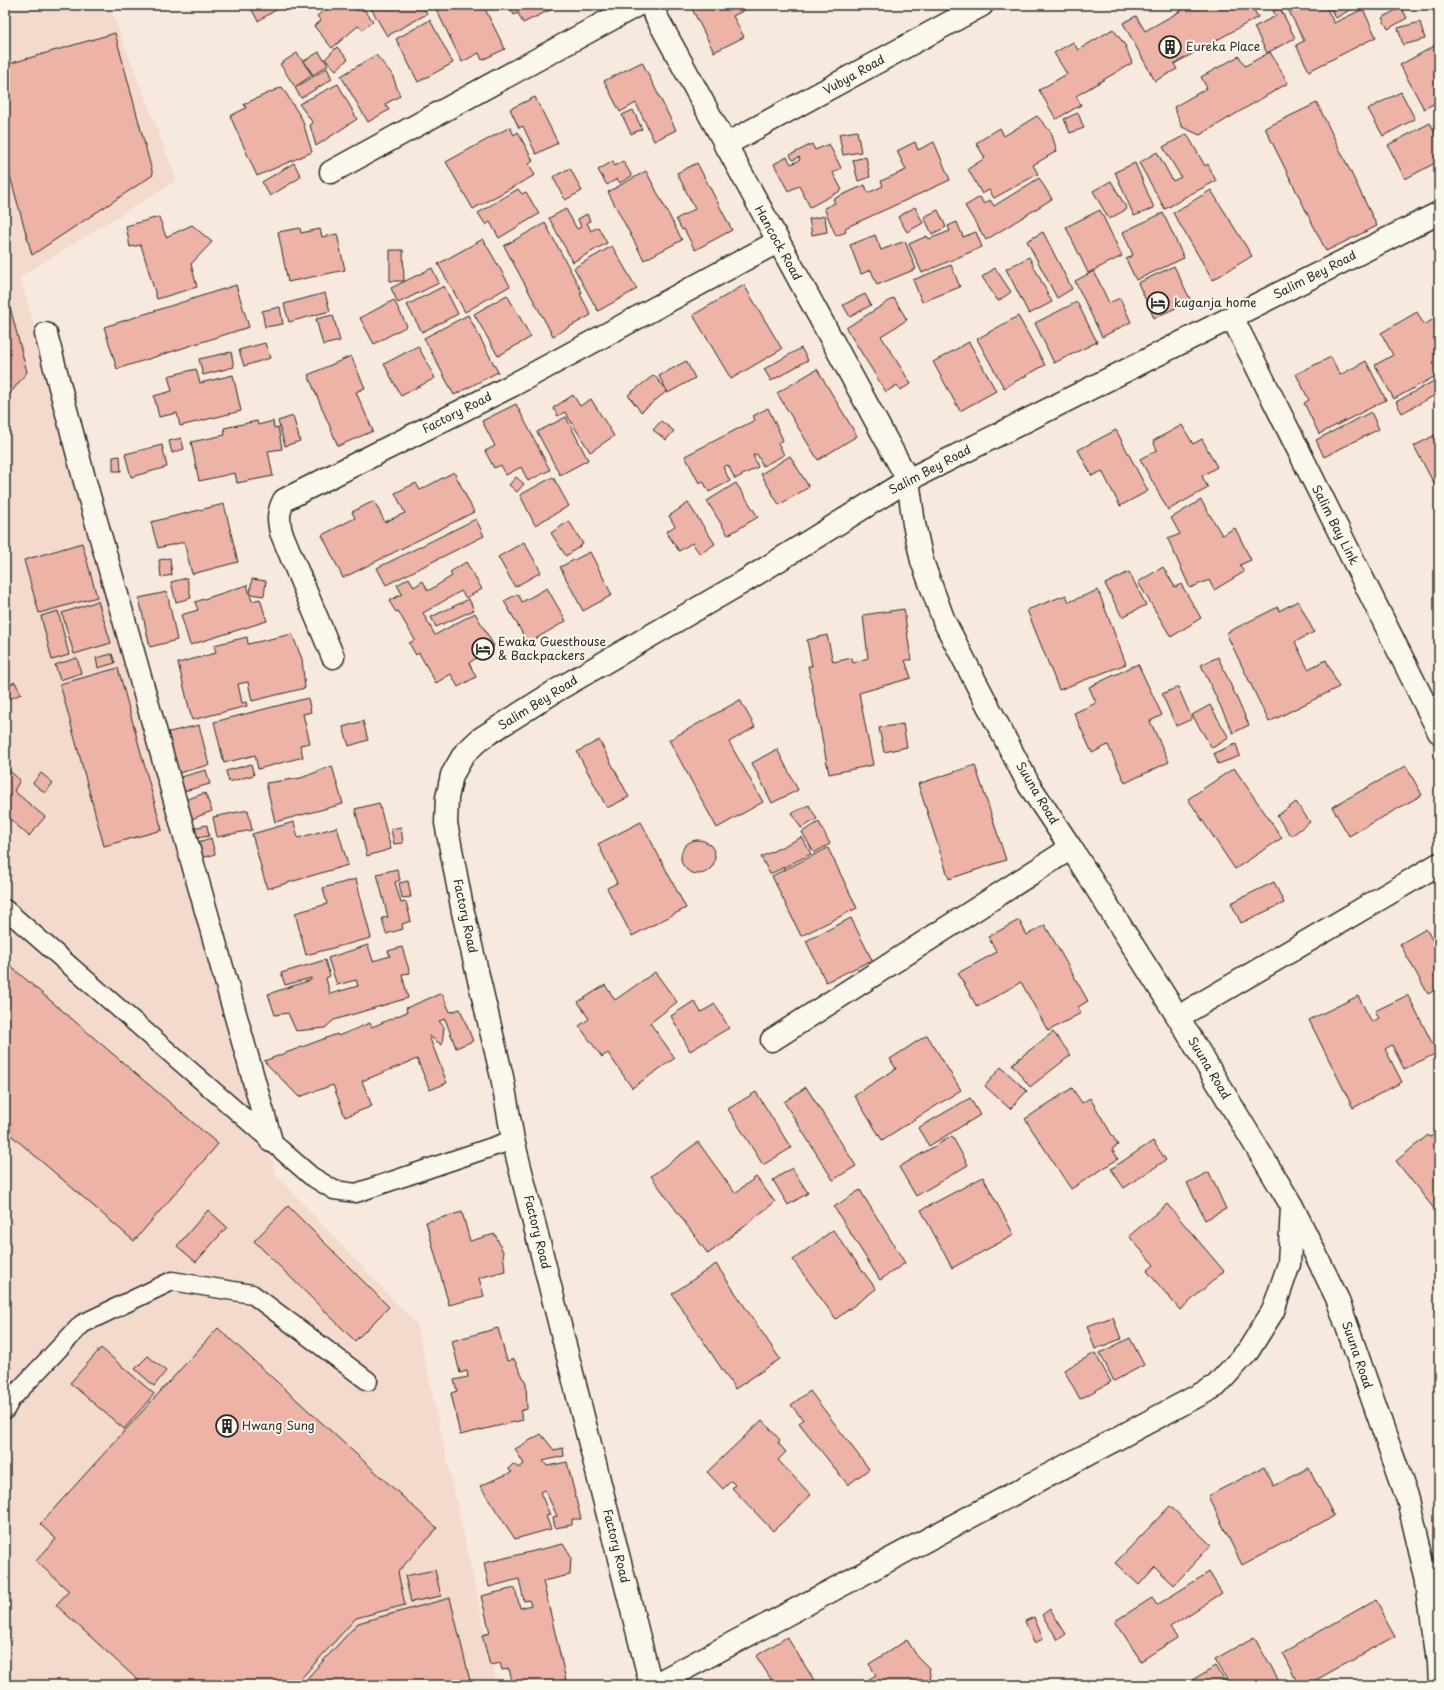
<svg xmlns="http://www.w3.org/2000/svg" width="1444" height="1690" viewBox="0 0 1444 1690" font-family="'Playpen Sans',sans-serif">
<rect width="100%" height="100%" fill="#f8e9de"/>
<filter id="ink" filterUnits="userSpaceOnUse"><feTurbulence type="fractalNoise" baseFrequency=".025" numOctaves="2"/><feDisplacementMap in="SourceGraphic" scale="8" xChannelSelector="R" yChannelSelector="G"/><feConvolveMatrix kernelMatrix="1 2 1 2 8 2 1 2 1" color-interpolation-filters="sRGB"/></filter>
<g filter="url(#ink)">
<path fill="#f4d9cd" d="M5,5H109L177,180L20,277L276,1175L417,1325L497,1685H5Z"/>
<path fill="#ecb3a6" stroke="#2b2b2b" d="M249,5H284L258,21Z
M330,5H351L357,11L362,7L373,21L362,30L358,26L332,48L314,26L321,21L317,16Z
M369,5H422L427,14L387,36Z
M434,5H483L505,49L482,60L479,53L462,62Z
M509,5H550L552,9L523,23L518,13L514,15Z
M690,5H755L733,16L744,37L714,52Z
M1191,5H1251L1258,17L1174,64L1177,69L1155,81L1123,23L1136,16L1145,31Z
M1286,5H1325L1334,23L1363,9L1376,37L1309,71L1296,45L1304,41Z
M1328,5H1353L1355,7L1336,18Z
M1401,7L1407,18L1388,29L1382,18Z
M1280,8L1295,38L1267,53L1254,27L1276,16L1273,11Z
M430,20L453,63L418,82L396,39Z
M1420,22L1425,39L1403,45L1398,28Z
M1113,29L1125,45L1132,63L1076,96L1081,105L1056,119L1039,90L1067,74L1054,53L1073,42L1078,50Z
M115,33L153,175L32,255L5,158V65Z
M1438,44L1439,101L1424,109L1400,65Z
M337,47L348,59L336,70L325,59Z
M319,52L328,65L313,75L304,61Z
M1270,52L1288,83L1200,135L1182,127L1174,107L1207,88L1201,77L1239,56L1245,66Z
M297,53L312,75L295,87L280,64Z
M376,55L392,74L400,96L385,104L389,110L368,122L341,76Z
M642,62L676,130L654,141L636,103L620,112L604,81Z
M327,68L332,79L301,98L295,88Z
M338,84L357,119L316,146L310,125L313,123L299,104Z
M282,87L302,119L312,152L257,176L230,116L246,108L244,104Z
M1401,92L1415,119L1383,136L1368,109Z
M535,97L558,143L536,154L523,126L519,128L510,109Z
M1317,103L1377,226L1326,251L1265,128Z
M633,110L642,129L631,134L622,115Z
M1078,113L1084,128L1070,133L1064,119Z
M1037,116L1051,132L1057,151L1033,165L1038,174L994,198L989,190L982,194L968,169L985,158L976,143L1000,128L1004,136Z
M1430,123L1439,140V161L1405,179L1388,145Z
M510,127L514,135L518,132L533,161L529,164L535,175L473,209L446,162Z
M857,131L861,152L843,155L839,134Z
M1187,134L1205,166L1208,164L1216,181L1183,198V199L1165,209L1139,163L1157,152L1173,181L1181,177L1163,147Z
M915,142L918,150L934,142L950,180L845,228L846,232L836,236L824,208L835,203L833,199L865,185L868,193L883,186L881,181L906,170L897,151Z
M812,144L815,150L829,144L841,168L833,173L842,190L810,207L799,186L788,191L774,164L787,157L791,164L800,160L799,157L793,160L790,155Z
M866,157L870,177L858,181L853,160Z
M613,161L615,166L623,161L632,176L620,183L617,179L607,185L598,170Z
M294,163L301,177L270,196L262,182Z
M697,163L732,230L695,250L684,229L682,230L676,219L695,209L677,173Z
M1135,163L1154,208L1134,216L1115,172Z
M570,168L582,191L565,200L553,177Z
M646,171L682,240L644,260L608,192Z
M1039,178L1052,199L986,240L965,206L980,197L984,204L990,200L994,206Z
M1111,181L1127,209L1109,219L1093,191Z
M518,189L522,194L526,192L539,214L499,238L490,222L486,225L478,213Z
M1211,190L1252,256L1213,280L1173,213Z
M915,207L923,223L907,232L898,217Z
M566,209L577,229L581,227L578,219L587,214L590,221L587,223L591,231L598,227L607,243L573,262L549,218Z
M938,210L946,227L932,234L924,217Z
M1100,210L1122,256L1088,273L1066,227Z
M1163,213L1184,258L1136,280L1126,259L1133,255L1123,232Z
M825,216L827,232L812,235L809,219Z
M159,217L166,237L192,225L212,242L191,264L197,287L157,299L141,245L130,247L126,226Z
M957,222L963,237L976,232L982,247L922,273L909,244L927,236L929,239L950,231L948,226Z
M545,223L582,292L580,294L591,315L553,336L504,246Z
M300,228L301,233L320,229L322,237L337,234L345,270L288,282L278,232Z
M1043,232L1072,289L1057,298L1027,241Z
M875,235L881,250L905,241L916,269L877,285L871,270L861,274L850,245Z
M483,239L510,286L465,312L438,264Z
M612,246L637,289L598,311L574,268Z
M390,250H403L404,281H390Z
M1029,257L1052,302L1029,314L1006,269Z
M951,265L960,287L922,302L913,280Z
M1174,266L1191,301L1154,318L1138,283Z
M432,268L439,283L398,303L391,288Z
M995,268L1011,292L998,301L982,277Z
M1094,271L1109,303L1120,298L1131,322L1102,337L1075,281Z
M236,285L249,327L117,369L104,327Z
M744,285L782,349L731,379L693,315Z
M444,286L458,314L422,332L407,305Z
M5,288L27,372L5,400Z
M325,293L330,311L289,322L284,304Z
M865,294L871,305L850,317L843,305Z
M507,295L531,337L498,356L474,314Z
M894,298L907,320L881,336L911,384L900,390L897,385L886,392L846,328Z
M394,300L407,326L374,344L360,318Z
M1077,302L1097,342L1054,363L1035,323Z
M280,307L283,324L265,327L262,311Z
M1417,312L1424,325L1439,316V374L1394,399L1375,365L1393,355L1381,333Z
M333,315L340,341L323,345L316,319Z
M468,315L498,372L454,395L424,338Z
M1018,316L1045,365L1004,388L977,339Z
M969,342L996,391L960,411L933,362Z
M265,343L270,358L244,366L239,350Z
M418,346L435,378L401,396L384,364Z
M801,348L808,360L771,381L764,369Z
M231,352L234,367L203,375L199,359Z
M351,356L365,388L356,392L373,431L338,446L308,375Z
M1331,357L1340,375L1366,361L1386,400L1319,434L1304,403L1309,400L1296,374Z
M686,361L695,378L668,393L659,376Z
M196,369L200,383L233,375L241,411L180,426L177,413L159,417L154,396L172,391L168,376Z
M817,369L857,436L818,460L777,393Z
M654,375L667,391L641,412L628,395Z
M1439,378V393L1402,413L1396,402Z
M573,395L580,406L591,399L614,436L590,452L565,412L558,416L553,408Z
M516,404L550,470L528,481L521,467L506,475L501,465L494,468L485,451L495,446L482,421Z
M768,408L783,440L778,443L784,455L763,466L757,454L753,455L758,467L735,479L728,465L723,467L730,481L709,492L703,481L699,483L685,456L755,420L753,416Z
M1371,412L1379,429L1324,457L1316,440Z
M293,416L300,441L285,446L278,421Z
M566,417L588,460L560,475L537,432Z
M257,421L258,425L273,421L274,428L278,427L282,449L268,451L273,476L237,483L235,473L199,481L191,442L225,435L224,428Z
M661,421L674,431L666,440L653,430Z
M1182,425L1193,444L1202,439L1217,467L1202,476L1208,488L1168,510L1140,459L1157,450L1153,441Z
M1116,430L1148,491L1120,506L1102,471L1092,476L1078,450Z
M1439,433V493L1414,446Z
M181,438L184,449L172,453L169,441Z
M162,445L167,467L131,477L125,454Z
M120,456L121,471H113V457Z
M790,456L809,487L779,505L761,474Z
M454,472L474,512L343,578L322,535L355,518L352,512L374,501L385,522L405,513L395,493L416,483L420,490Z
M516,477L524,484L517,492L509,485Z
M553,477L569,506L535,525L520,495Z
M736,483L758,517L728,535L707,501Z
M1201,500L1222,535L1235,528L1251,560L1240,565L1244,572L1214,590L1209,580L1190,588L1168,539L1180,534L1171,518Z
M688,503L715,544L700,554L692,543L679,551L666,532L675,526L669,516Z
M224,504L238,562L192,574L184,542L158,548L151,522Z
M476,519L484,536L386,585L377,568Z
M569,521L583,544L566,556L551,533Z
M524,542L541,572L515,587L498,557Z
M82,543L97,597L39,613L24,560Z
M590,552L612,595L583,611L560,567Z
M170,558L172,575L161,577L159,560Z
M466,562L482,589L466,598L461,591L423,613L435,635L475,613L494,646L469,663L476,677L458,687L451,674L436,683L419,653L416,655L409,643L415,640L398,611L396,612L389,601L402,594L397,585L409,578L414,587L423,581L428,591L452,576L450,572Z
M1163,567L1175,587L1181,584L1201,618L1171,637L1138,582Z
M1129,572L1146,605L1122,617L1105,584Z
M187,578L191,598L176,602L171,582Z
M252,579L266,581L264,596L250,594Z
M247,585L252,601L260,599L267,621L190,645L181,615L198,610L195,602Z
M547,588L566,621L528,643L504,601L518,594L522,602Z
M1098,590L1126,664L1059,690L1027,610L1066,595L1069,602Z
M167,592L177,640L150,647L139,598Z
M469,599L474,610L436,627L431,617Z
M98,601L111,643L74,654L62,613Z
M1298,601L1314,632L1295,642L1308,669L1326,660L1339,687L1269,722L1226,633L1278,607L1279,611Z
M904,609L911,660H905L911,678L859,693L873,765L829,774L808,666H812L807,640L827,635L833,662L852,658L853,663L868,658L863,615Z
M58,611L69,655L52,660L41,616Z
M292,634L302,659L305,688L252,701L248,682L238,684L242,703L246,702L247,706L192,720L178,663L216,653L214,645L247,637L248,644Z
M112,654L115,663L98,668L96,658Z
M1218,657L1249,725L1233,733L1201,665Z
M77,658L81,673L60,680L55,665Z
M1138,664L1162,715L1150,721L1169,762L1125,783L1108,745L1092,753L1074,713L1096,703L1089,687Z
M118,668L162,830L104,846L60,684Z
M15,682L21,694L9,699L5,687Z
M1178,687L1192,719L1176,726L1162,694Z
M308,698L311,712L303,714L310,743L300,745L303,757L258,769L255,755L224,763L214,722Z
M740,700L755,727L729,742L763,802L717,828L669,740Z
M1210,705L1229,738L1212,748L1192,715Z
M363,721L368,740L349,746L343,727Z
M903,724L907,747L884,752L879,728Z
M199,725L209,765L175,774L165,733Z
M599,740L629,797L607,808L577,752Z
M1236,744L1240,756L1218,764L1214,753Z
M777,749L798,790L772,803L752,763Z
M251,764L254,775L229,782L226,771Z
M975,765L1006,860L949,879L918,784Z
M332,766L343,804L275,822L266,783L301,778Z
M1406,766L1422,795L1349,836L1332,807Z
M5,767L20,780L14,791L45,817L29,836L5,815Z
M1234,768L1282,838L1235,869L1188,799Z
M206,770L210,784L181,792L177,778Z
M41,773L53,783L45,793L33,783Z
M205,793L212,811L189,820L182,801Z
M1296,802L1310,822L1291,836L1277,816Z
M379,803L391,849L367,856L355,809Z
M809,805L817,819L801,828L792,813Z
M248,810L252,830L217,837L213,817Z
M294,822L298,838L337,827L348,865L267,889L252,834Z
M641,822L686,908L632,936L607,888L617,883L598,844Z
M819,822L830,844L814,853L802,832Z
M207,825L209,836L190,839L188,829Z
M401,827L403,843L394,844L391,829Z
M802,837L811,854L770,874L761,857Z
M211,838L215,854L197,860L192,844Z
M681 857a17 17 0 1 1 34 0a17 17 0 1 1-34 0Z
M828,848L857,908L801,936L772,876Z
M397,869L400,880L395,882L401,903L406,902L411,921L402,924L403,929L386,934L382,918L388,917L377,874Z
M356,879L371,938L306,955L295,913L327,904L323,888Z
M408,881L411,897L402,898L399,883Z
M1274,882L1284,903L1241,923L1231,903Z
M851,918L872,960L826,982L806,941Z
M1019,920L1027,935L1045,925L1088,1001L1078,1007L1081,1013L1048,1031L1021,982L977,1007L958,973L997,952L988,937Z
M1426,929L1439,951V988L1428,994L1400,944Z
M1439,933V944L1434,937Z
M368,945L373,961L390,956L388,951L402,947L410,973L402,974L408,998L334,1020L325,1028L296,1031L288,1013L275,1015L268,994L311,980V978L285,985L281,973L325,960L330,976L326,978L330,994L358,986L356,980L337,985L328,958Z
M9,965L218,1144L134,1241L5,1130V969Z
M655,972L677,1002L650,1023L675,1058L632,1088L608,1053L602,1057L579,1026L589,1019L578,1002L605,985L615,1000Z
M442,993L450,1012L460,1009L473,1041L456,1048L445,1019L439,1021L444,1027L442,1045L429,1036L447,1083L430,1090L417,1059L362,1081L372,1106L345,1117L333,1085L299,1097L264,1061L337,1034L338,1036L370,1023L372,1027L407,1012L406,1008Z
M1408,995L1437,1053L1404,1069L1392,1045L1385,1049L1402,1082L1353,1108L1309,1020L1358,996L1372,1022L1379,1018L1375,1011Z
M694,1001L701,1012L715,1004L729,1028L690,1051L671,1016Z
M1053,1032L1071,1055L1030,1087L1012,1064Z
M927,1035L961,1090L882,1140L854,1095L896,1069L890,1059Z
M1001,1067L1027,1091L1010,1109L985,1086Z
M806,1087L856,1166L833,1180L784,1102Z
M1072,1088L1082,1103L1090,1098L1118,1145L1112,1149L1118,1159L1071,1189L1025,1119Z
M756,1092L791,1148L763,1165L728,1109Z
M970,1098L980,1115L929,1146L918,1128Z
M1439,1130V1215L1396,1161L1428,1135L1430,1137Z
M952,1136L968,1165L916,1196L899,1167Z
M1153,1141L1166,1160L1124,1188L1111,1169Z
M698,1142L735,1193L756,1177L775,1202L708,1254L651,1176Z
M792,1168L808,1193L788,1205L773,1180Z
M1209,1172L1226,1209L1205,1220L1187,1183Z
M983,1177L1014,1235L952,1268L921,1210Z
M860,1190L905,1263L880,1280L834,1207Z
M1167,1204L1224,1271L1180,1310L1147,1271L1154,1265L1129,1236Z
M288,1206L389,1307L355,1341L254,1241Z
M208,1210L227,1227L196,1262L177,1246Z
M462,1212L470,1241L495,1234L503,1252L505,1271L479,1278L484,1296L449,1305L426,1222Z
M833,1230L876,1289L836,1319L793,1260Z
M716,1264L780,1359L735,1389L672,1294Z
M1113,1317L1121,1339L1095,1349L1087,1326Z
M218,1328L437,1528L398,1572L405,1605L356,1618L295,1685H143L56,1605L69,1591L36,1561L56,1539L40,1524Z
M498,1328L507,1361L514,1359L526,1383L527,1409L520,1411L523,1420L460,1435L451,1393L457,1391L454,1380L468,1377L467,1371L460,1373L452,1341Z
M1130,1338L1144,1365L1114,1381L1100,1353Z
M101,1348L154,1394L124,1429L70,1383Z
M1095,1353L1111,1382L1080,1399L1064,1370Z
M148,1356L166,1371L154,1386L135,1369Z
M810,1391L869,1469L848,1485L799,1423L803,1420L791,1405Z
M762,1420L780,1440L778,1443L786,1452L778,1460L811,1495L773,1531L732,1488L735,1485L731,1481L723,1489L707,1472Z
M541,1434L554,1450L563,1448L564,1456L543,1461L547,1466L567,1462L581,1519H572V1525L555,1528L553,1517L557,1516L545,1490L540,1492L550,1515L546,1516L551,1529L515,1539L480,1486L512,1472L508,1469L513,1464L519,1468L524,1464L515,1449Z
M1264,1467L1274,1486L1309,1468L1334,1516L1242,1565L1208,1496Z
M1170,1506L1211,1545L1174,1585L1155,1567L1139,1585L1115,1563Z
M563,1544L571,1557L570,1575L543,1581L566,1680L544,1685H513L509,1669L502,1670L500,1663L490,1665L482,1635L490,1633L481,1596L515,1588L520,1608L531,1605L529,1600L524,1601L519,1579L489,1587L484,1563Z
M435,1570L441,1596L411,1602L405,1576Z
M1209,1572L1222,1593L1170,1627L1177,1638L1141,1661L1115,1621L1152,1598L1157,1605Z
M450,1598L471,1685H301L358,1623Z
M1375,1600L1395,1636L1307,1685H1300L1282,1653Z
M1050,1609L1066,1634L1058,1640L1042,1615Z
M1034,1617L1043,1639L1034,1643L1025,1621Z
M787,1637L817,1685H775L756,1656Z
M1254,1637L1281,1685H1230L1215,1659Z
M907,1640L917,1656L929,1668L931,1682L933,1685H859L876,1675L869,1664Z
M1216,1666L1227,1685H1195L1192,1680Z"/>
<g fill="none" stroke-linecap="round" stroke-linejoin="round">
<g stroke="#2b2b2b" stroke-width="21">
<path id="service" d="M5,909L311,1176L334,1190L356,1193L513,1140
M5,1410L11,1399L82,1324L172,1281L252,1294L368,1381"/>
</g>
<g stroke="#2b2b2b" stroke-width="25">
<path id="minor" d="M650,5L908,480L914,524L922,561L944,621L1029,785L1071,848L1178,1017L1292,1206L1337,1298L1408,1500L1426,1576L1438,1662L1439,1685
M725,145L982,5
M331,172L637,5
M1232,317L1439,732
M46,334L84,478L271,1141
M333,657L281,532C278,519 278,512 284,500L511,386L777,242
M1178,1017L1439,864
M772,1040L1071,848
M651,1685L513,1140L502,1077L463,912L446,823L447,798L452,775L464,754L480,739L557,690L745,581L908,480L1439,213
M654,1685L1216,1386L1248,1351L1273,1311L1289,1264L1292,1207"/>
</g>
<use href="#service" stroke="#fbf7ec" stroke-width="18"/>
<use href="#minor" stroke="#fbf7ec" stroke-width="22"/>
</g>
</g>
<defs>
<g id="building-ring" transform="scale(1.15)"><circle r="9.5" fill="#fbf7ec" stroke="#2b2b2b" stroke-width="1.5"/><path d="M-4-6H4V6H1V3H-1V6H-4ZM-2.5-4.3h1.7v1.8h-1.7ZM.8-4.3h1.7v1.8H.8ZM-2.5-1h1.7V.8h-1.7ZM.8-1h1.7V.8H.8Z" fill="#2b2b2b"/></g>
<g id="hotel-ring" transform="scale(1.15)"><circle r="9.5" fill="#fbf7ec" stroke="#2b2b2b" stroke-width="1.5"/><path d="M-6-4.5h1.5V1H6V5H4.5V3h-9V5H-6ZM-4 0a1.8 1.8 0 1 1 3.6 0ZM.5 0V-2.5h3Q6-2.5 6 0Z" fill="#2b2b2b"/></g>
</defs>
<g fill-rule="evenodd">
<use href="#building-ring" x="1170" y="47"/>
<use href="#hotel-ring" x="1158" y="303"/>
<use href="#hotel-ring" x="483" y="649"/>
<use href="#building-ring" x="227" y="1426"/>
</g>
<g text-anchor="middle" stroke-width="4" stroke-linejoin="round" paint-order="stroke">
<g font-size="12" fill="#2b2b2b" stroke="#fbf7ec" text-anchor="start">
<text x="1186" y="51">Eureka Place</text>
<text x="1174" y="307">kuganja home</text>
<text x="498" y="646">Ewaka Guesthouse<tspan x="498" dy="14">&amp; Backpackers</tspan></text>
<text x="242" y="1430">Hwang Sung</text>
</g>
<g font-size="12" fill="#2b2b2b" stroke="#fbf7ec">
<text transform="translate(854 75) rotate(-29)" y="4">Vubya Road</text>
<text transform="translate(778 243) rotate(61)" y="4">Hancock Road</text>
<text transform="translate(1315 275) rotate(-27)" y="4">Salim Bey Road</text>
<text transform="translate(457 413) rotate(-27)" y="4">Factory Road</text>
<text transform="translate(930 470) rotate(-28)" y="4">Salim Bey Road</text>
<text transform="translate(1335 525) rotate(63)" y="4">Salim Bay Link</text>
<text transform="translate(538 703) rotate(-32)" y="4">Salim Bey Road</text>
<text transform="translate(1037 793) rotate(59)" y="4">Suuna Road</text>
<text transform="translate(465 916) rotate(78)" y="4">Factory Road</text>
<text transform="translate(1209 1068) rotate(59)" y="4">Suuna Road</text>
<text transform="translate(537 1232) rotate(76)" y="4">Factory Road</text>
<text transform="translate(1357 1355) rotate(71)" y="4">Suuna Road</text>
<text transform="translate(616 1546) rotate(76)" y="4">Factory Road</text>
</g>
</g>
<rect width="1444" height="1690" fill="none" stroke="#fbf7ec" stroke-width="20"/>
<rect x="10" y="10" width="1424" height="1670" fill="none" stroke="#2b2b2b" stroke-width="1.5" filter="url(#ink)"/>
</svg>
